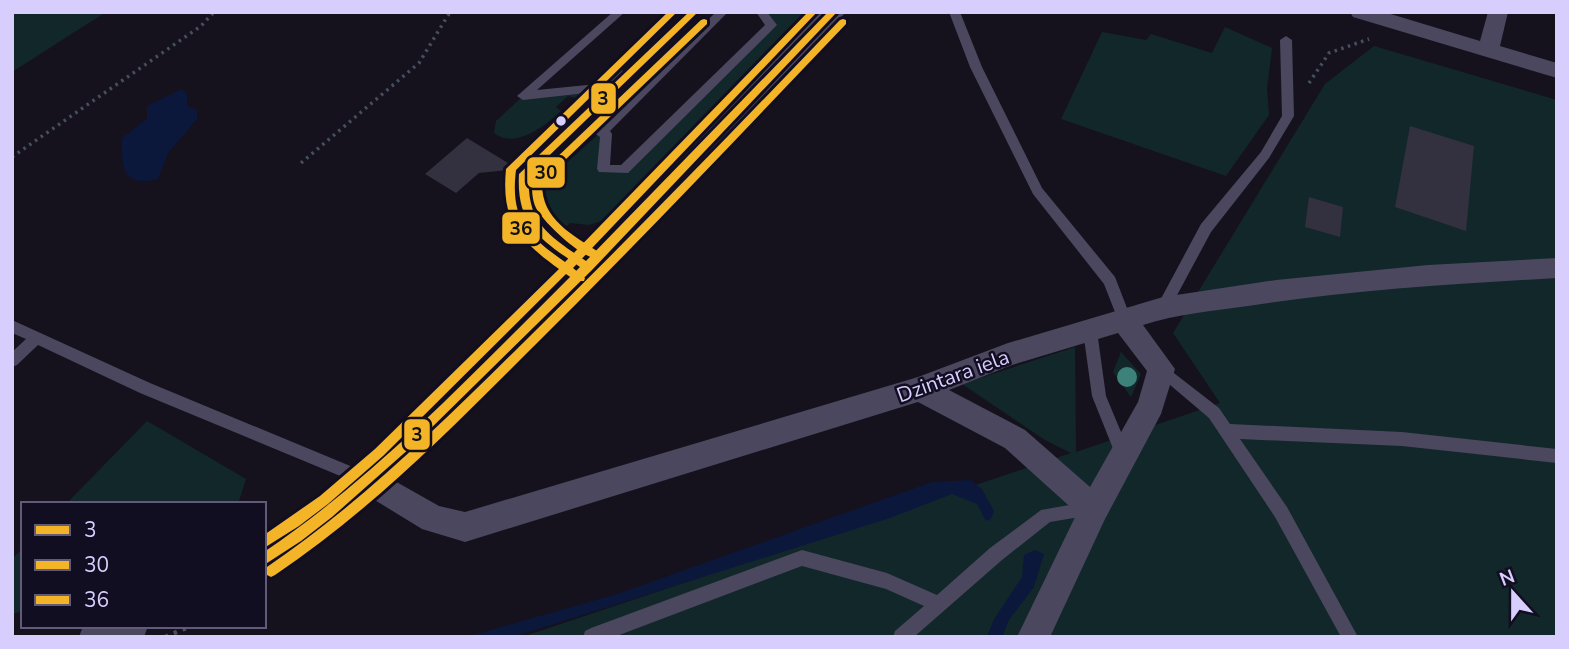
<svg xmlns="http://www.w3.org/2000/svg" width="1569" height="649" viewBox="0 0 1569 649" font-family="'Nunito Sans',sans-serif">
<style>
.green{fill:#122729}
.water{fill:#0b183b}
.building{fill:#33303f}
.lines{fill:none;stroke-linecap:round;stroke-linejoin:round}
.path-far1{stroke:#454f5e;stroke-width:3.5;stroke-dasharray:2.5 4.5;stroke-linecap:butt}
.path{stroke:#454f5e;stroke-width:4.5;stroke-dasharray:3.5 6;stroke-linecap:butt}
.service{fill:#4a475e;fill-rule:evenodd}
.minor{fill:#4a475e;fill-rule:evenodd}
.tertiary{fill:#4a475e;fill-rule:evenodd}
.bus-1-casing{stroke:#120e21;stroke-width:6}
.bus-2-casing{stroke:#120e21;stroke-width:6}
.bus-3-casing{stroke:#120e21;stroke-width:6}
.bus-1{fill:#f4b427;fill-rule:evenodd}
.bus-2{fill:#f4b427;fill-rule:evenodd}
.bus-3{fill:#f4b427;fill-rule:evenodd}
.tree{fill:#3c827a}
.bus-dot{fill:#d8cefe;stroke:#120e21;stroke-width:2.5}
.labels{text-anchor:middle;stroke-width:5;stroke-linejoin:round;paint-order:stroke}
.street-label{font-size:21px;fill:#d8cefe;stroke:#120e21}
.line-badge{stroke:#120e21;stroke-width:2.5}
.pale-badge-label{font-size:19px;text-anchor:middle;font-weight:bold;fill:#111}
</style>
<rect width="100%" height="100%" fill="#15121d"/>
<path class="green" d="M12,12H106L12,72Z
M761,12H809L608,219L589,225L570,223L566,227L547,215L541,193L556,172L600,133L604,169L624,170L770,25Z
M1225,27L1272,48L1267,89L1269,115L1226,176L1061,119L1102,32L1146,40L1151,34L1212,53Z
M1374,46L1557,100V637H522L1071,453L1045,440L962,384L1075,347L1076,452L1220,403L1173,333L1325,84Z
M585,90L576,98L568,96L556,107L561,111C546,125 515,150 494,133L496,121L523,96Z
M1121,352L1141,374L1131,397L1113,372Z
M147,421L246,479L238,504H66Z
M23,548V611L12,614V559Z"/>
<path class="water" d="M182,89L187,93V106L197,110V119L168,153L158,179C122,188 121,166 122,138L147,119V106Z
M971,480L982,489L994,511L991,519L986,521L977,504L952,494L890,518L513,637H466L617,594L932,482Z
M1035,550L1044,554L1034,587L1009,620L1002,637H987L994,619L1022,577L1024,555Z"/>
<path class="building" d="M1410,126L1474,146L1466,231L1395,207Z
M467,138L518,169L479,173L456,193L425,174Z
M1309,197L1343,207L1340,237L1305,227Z"/>
<g class="lines">
<path class="path-far1" d="M1309,83L1329,53L1369,39
M12,157L201,26L214,12
M301,163L419,63L450,12"/>
<path class="path" d="M165,637L191,626"/>
<path class="service" d="M613,12H625L537,90L597,84L614,69H622L623,73L687,12H699L530,176C523,224 559,239 593,263L595,267L593,271L588,272C579,269 573,263 565,258C539,239 504,212 518,174C522,163 590,104 604,91L523,100L517,96Z
M716,12H728L610,131L612,134L610,165H621L765,25L756,12H767L777,25L628,173L599,172L597,169L600,137L594,133L596,130Z
M949,12H960L982,67L1042,188L1115,277L1132,321L1130,325H1120L1104,284L1033,194L970,67Z
M1286,36L1292,40L1294,116L1269,158L1211,232L1168,312H1158L1156,308L1201,224L1261,152L1282,116L1280,40Z
M12,320L150,383L372,475L375,480L372,485L367,487L362,485L140,393L38,345L17,365L12,367V352L26,339L12,333Z
M1090,325L1095,327L1097,331L1106,396L1131,456L1128,461L1123,463L1118,461L1092,396L1083,331L1085,327Z
M1161,363L1219,408L1230,424L1402,432L1557,449V463L1402,446L1240,439L1287,507L1358,637H1341L1275,517L1209,418L1156,373L1154,369L1156,365Z
M1092,501L1098,504L1100,509L1098,514L1050,522L1002,560L914,637H893L895,631L924,606L886,589L802,566L614,637H583L585,631L591,628L802,550L887,573L937,595L990,548L1041,510Z"/>
<path class="minor" d="M1350,12H1384L1480,41L1488,12H1508L1500,46L1557,63V78L1353,17Z
M1557,258V278C1454,284 1350,290 1248,306C1213,311 1177,314 1143,325L1175,369L1161,414L1105,519L1050,637H1017L1077,513L1005,448L918,402L465,542L422,529L360,491L355,481L360,471L370,467L439,506L465,512L918,377L1008,343L1163,297L1276,280L1428,265ZM1118,333L1147,371L1138,402L1090,487L1025,430L949,390L1012,365Z"/>
<path class="tertiary" d="M818,12H846L673,198L422,456L339,530L278,573L264,578V537C346,486 412,416 480,350C595,240 707,126 818,12Z
M83,626H148L144,637H79Z"/>
<g class="bus-1-casing">
<path id="bus-1" d="M689,12H698L529,175C526,224 550,236 586,261L828,12H837L592,270L419,440L332,517L301,541L264,565V552C381,473 480,366 580,267C542,240 516,226 519,174Z"/>
</g>
<g class="bus-2-casing">
<path id="bus-2" d="M704,19L707,20V24L542,182C541,220 572,234 600,253L601,256L600,259C584,261 544,223 536,208C532,199 532,191 532,181L701,20Z
M843,19L846,20V24C741,134 637,244 529,351C449,431 370,511 275,575L271,577L267,575L265,571L267,567C361,503 441,424 521,345C630,238 735,129 840,20Z"/>
</g>
<g class="bus-3-casing">
<path id="bus-3" d="M668,12H677L516,170C510,219 527,235 565,262L808,12H817L573,268L585,278L584,281H576L566,274L383,456L328,504L299,526L264,548V535L320,496L375,449L559,269C519,240 501,221 506,169Z"/>
</g>
<use href="#bus-1" class="bus-1"/>
<use href="#bus-2" class="bus-2"/>
<use href="#bus-3" class="bus-3"/>
</g>
<circle class="tree" cx="1127" cy="377" r="10"/>
<circle class="bus-dot" cx="561" cy="121" r="6"/>
<g class="labels">
<g class="street-label">
<text transform="translate(953 376) rotate(-20)" y="7">Dzintara iela</text>
</g>
</g>
<g class="line-badge">
<rect x="590" y="82" width="27" height="33" rx="7" fill="#f4b427"/>
<rect x="526" y="156" width="40" height="33" rx="7" fill="#f4b427"/>
<rect x="501" y="211" width="40" height="34" rx="7" fill="#f4b427"/>
<rect x="403" y="418" width="28" height="33" rx="7" fill="#f4b427"/>
</g>
<g class="pale-badge-label">
<text x="603" y="105">3</text>
<text x="546" y="179">30</text>
<text x="521" y="235">36</text>
<text x="417" y="441">3</text>
</g>
<rect width="1569" height="649" fill="none" stroke="#d8cefe" stroke-width="28"/>
<rect x="21" y="502" width="245" height="126" fill="#120e21" stroke="#615b79" stroke-width="2"/>
<rect x="35" y="525" width="35" height="10" fill="#f4b427" stroke="#615b79" stroke-width="2"/>
<text x="84" y="537" font-size="21" fill="#d8cefe">3</text>
<rect x="35" y="560" width="35" height="10" fill="#f4b427" stroke="#615b79" stroke-width="2"/>
<text x="84" y="572" font-size="21" fill="#d8cefe">30</text>
<rect x="35" y="595" width="35" height="10" fill="#f4b427" stroke="#615b79" stroke-width="2"/>
<text x="84" y="607" font-size="21" fill="#d8cefe">36</text>
<g transform="translate(1513 593) rotate(339)" stroke="#120e21" stroke-width="5" paint-order="stroke">
<path d="M0-5L12 26L0 18L-12 26Z" fill="#d8cefe"/>
<text y="-10" font-size="19" font-weight="bold" text-anchor="middle" fill="#d8cefe">N</text>
</g>
</svg>
